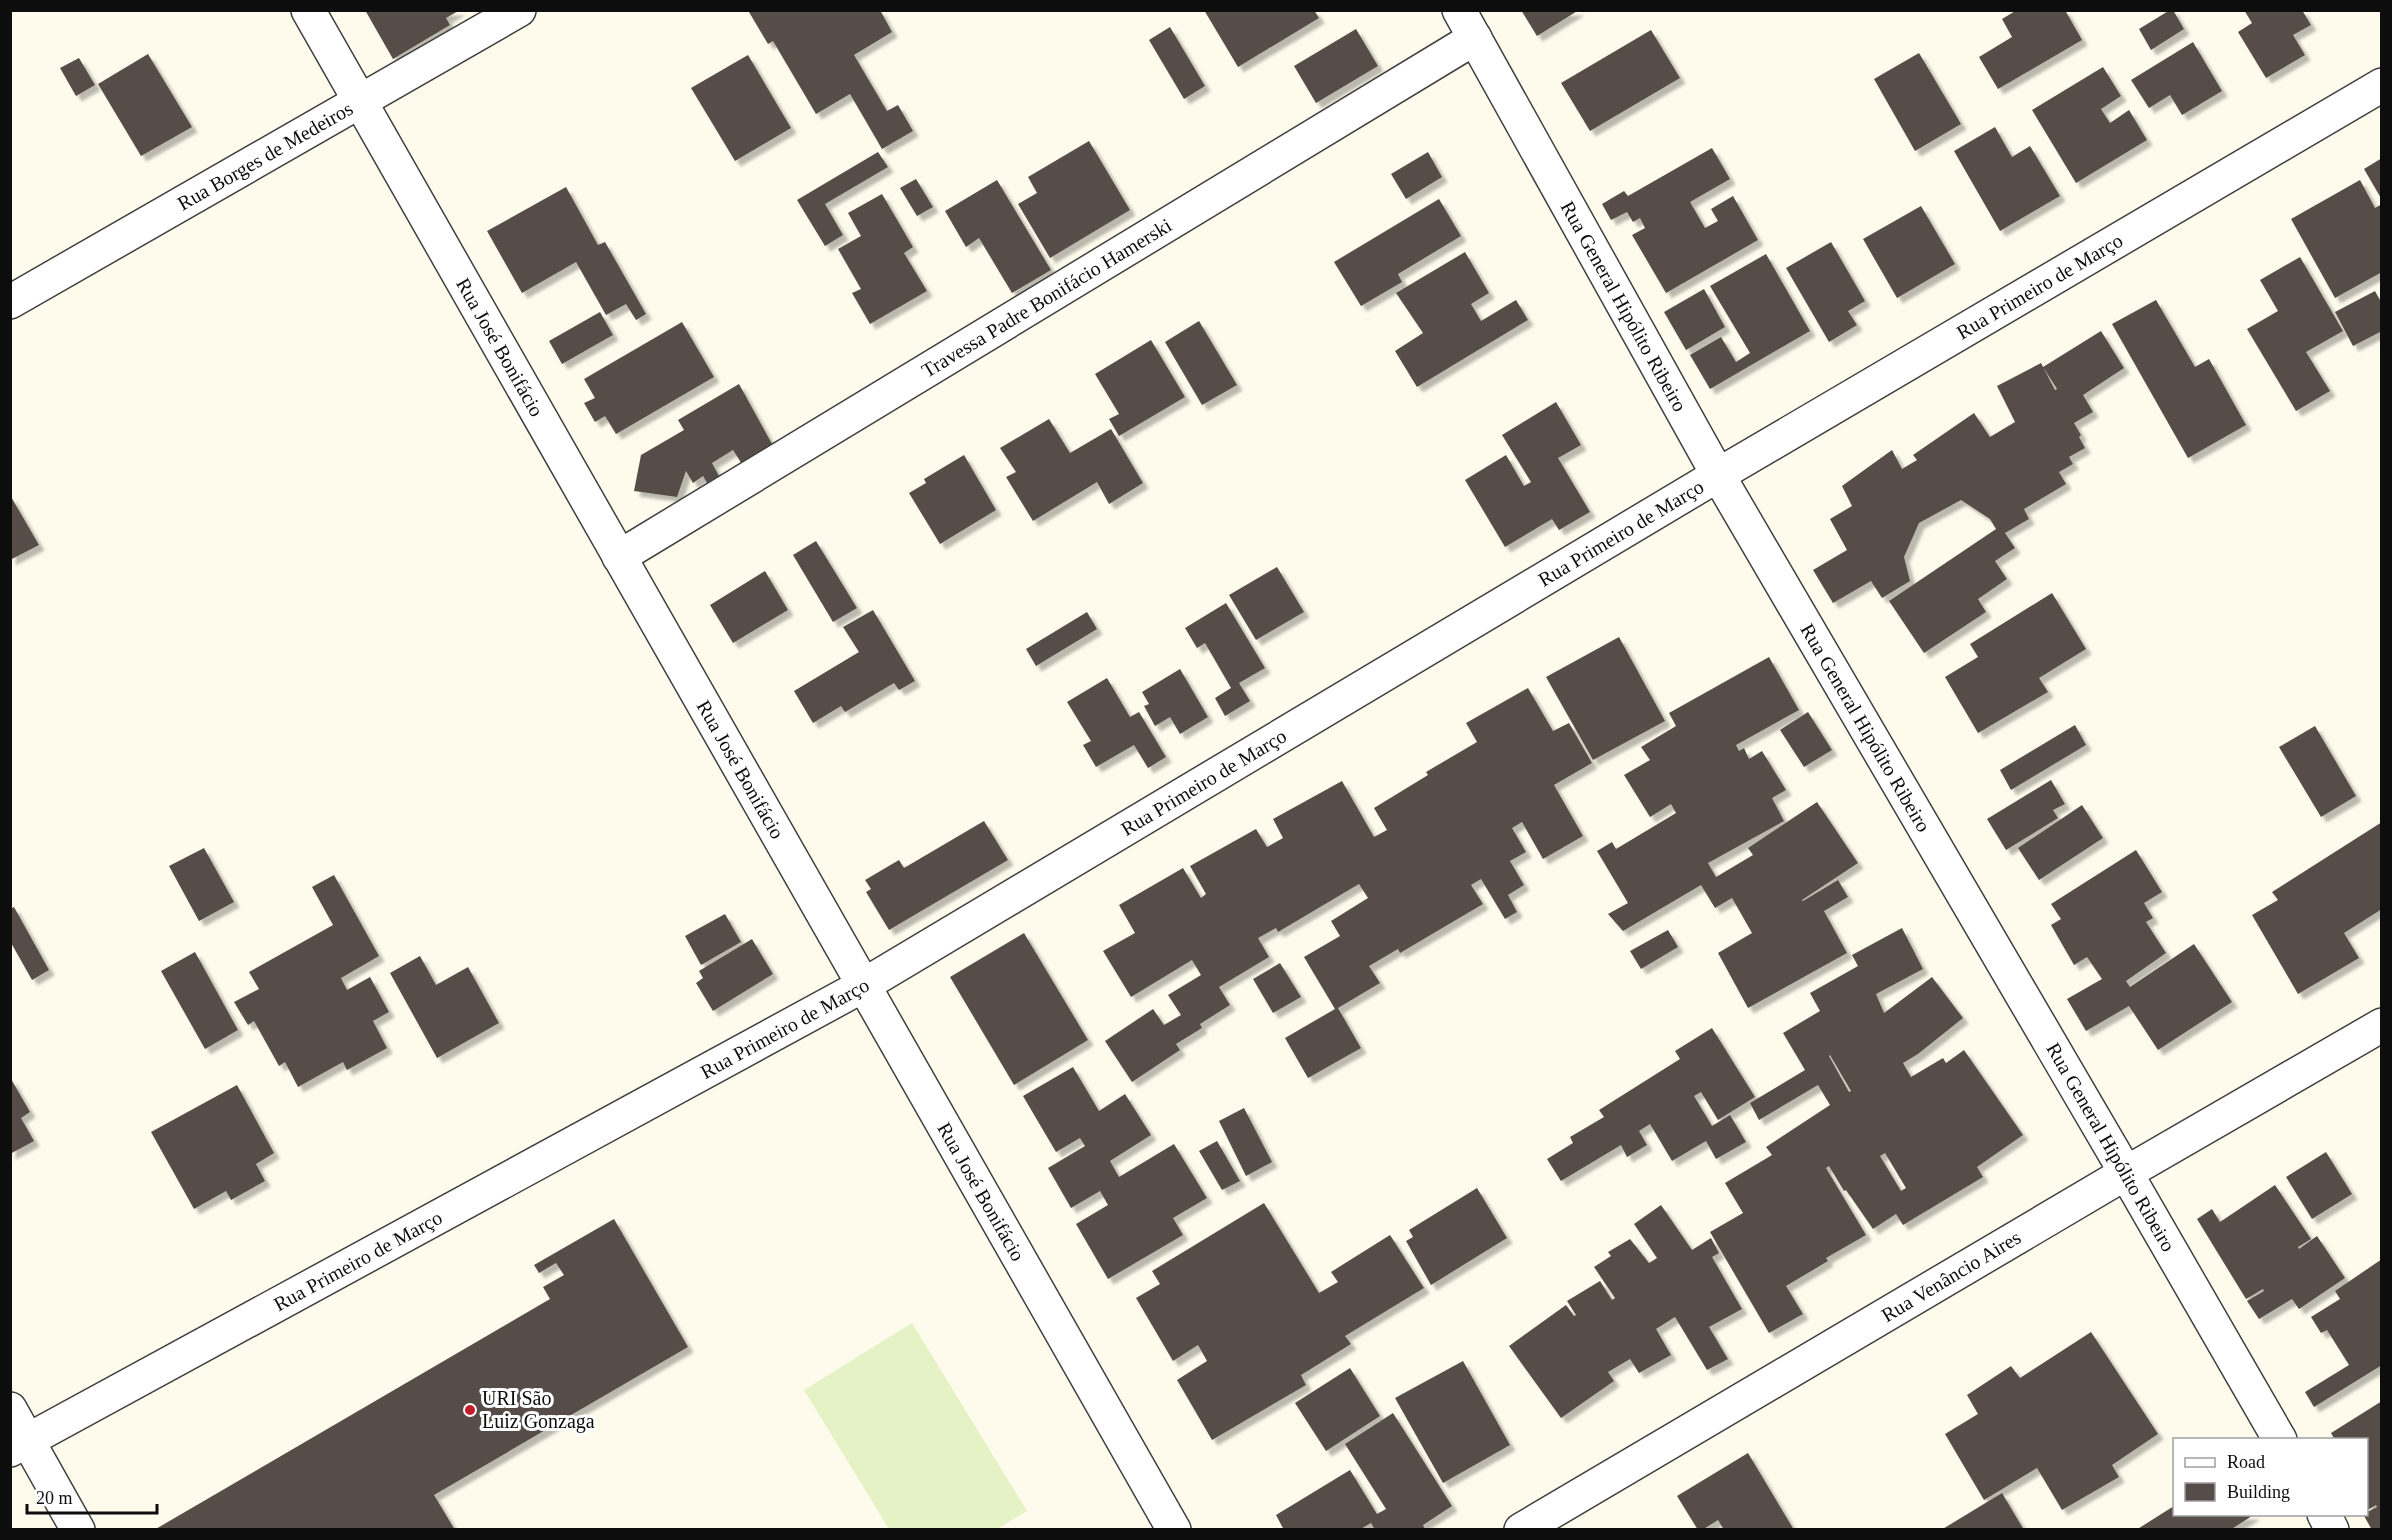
<svg xmlns="http://www.w3.org/2000/svg" width="2392" height="1540" viewBox="0 0 2392 1540" font-family="'Times New Roman',serif">
<style>
.pitch{fill:#e4f2c6}
.building{fill:#564d48;fill-rule:evenodd;filter:url(#shadow)}
.lines{fill:none;stroke-linecap:round;stroke-linejoin:round}
.minor-casing{stroke:#404040;stroke-width:36}
.tertiary-casing{stroke:#404040;stroke-width:36}
.minor{stroke:#fff;stroke-width:33}
.tertiary{stroke:#fff;stroke-width:33}
.poi-dot{fill:#c51c2a;stroke:#fff;stroke-width:2}
.labels{text-anchor:middle;stroke-width:6;stroke-linejoin:round;paint-order:stroke}
.street-label{font-size:20px;fill:#0d0d0d;stroke:#fff}
.poi-label{font-size:20px;fill:#0d0d0d;stroke:#fff;text-anchor:start}
</style>
<defs>
<filter id="shadow"><feDropShadow dx="5.5" dy="5.5" stdDeviation="1.5" flood-color="#0004"/></filter>
</defs>
<rect width="100%" height="100%" fill="#fffbec"/>
<path class="pitch" d="M912,1323L1027,1511L997,1529H889L804,1390Z"/>
<path class="building" d="M365,10H460L446,18L450,25L393,59Z
M752,10H880L892,32L854,55L887,111L898,105L913,131L882,149L850,94L816,114L773,41L768,44L749,12Z
M1204,10H1314L1319,18L1238,67Z
M1521,10H1579L1537,36Z
M2017,10H2065L2082,40L1998,89L1979,57L2012,37L2002,19Z
M2170,10H2173L2184,29L2151,50L2139,29Z
M2244,10H2302L2311,25L2293,35L2305,55L2266,78L2238,32L2252,23Z
M1170,27L1205,86L1184,99L1149,40Z
M1356,29L1378,66L1316,103L1294,66Z
M1651,30L1680,78L1590,131L1561,83Z
M2193,42L2222,91L2182,115L2170,95L2149,108L2131,80Z
M1919,53L1961,124L1915,151L1874,79Z
M148,54L192,127L141,156L98,84Z
M748,55L791,128L735,161L691,88Z
M79,58L95,85L76,96L60,68Z
M2103,67L2121,96L2101,109L2110,123L2129,110L2147,140L2076,183L2032,110Z
M1995,127L2012,157L2030,146L2060,196L2000,231L1954,151Z
M1089,141L1130,210L1050,258L1018,204L1037,193L1028,177Z
M1712,148L1730,179L1690,202L1705,228L1718,221L1711,209L1733,196L1758,240L1666,293L1632,235L1645,228L1640,218L1633,222L1627,212L1611,220L1602,204L1624,191L1628,196Z
M878,152L888,167L825,204L843,235L825,246L797,200Z
M1428,152L1442,177L1406,199L1391,174Z
M2382,158V200L2364,169Z
M916,179L933,207L917,216L900,188Z
M997,180L1051,270L1012,293L979,238L966,247L945,211Z
M2360,180L2375,208L2382,204V272L2335,298L2291,219Z
M566,187L598,245L605,242L646,314L636,320L626,304L606,315L576,262L522,293L487,231Z
M882,194L913,247L904,253L927,291L870,324L852,293L861,289L838,249L861,236L848,213Z
M1439,199L1461,236L1398,274L1402,282L1361,306L1334,262Z
M1921,206L1955,264L1897,298L1863,239Z
M1831,242L1865,301L1848,311L1857,325L1829,342L1786,268Z
M1465,252L1489,293L1471,304L1481,321L1516,300L1528,320L1417,387L1395,351L1423,333L1396,293Z
M1766,254L1810,331L1710,389L1690,355L1721,337L1736,362L1750,353L1710,286Z
M2300,257L2343,331L2306,352L2330,391L2296,411L2247,329L2278,311L2260,280Z
M1704,289L1725,327L1686,350L1664,312Z
M2375,291L2382,304V331L2353,346L2335,312Z
M2156,300L2195,367L2209,359L2246,425L2188,458L2112,324Z
M600,312L613,335L562,364L549,341Z
M1199,321L1237,385L1202,405L1165,342Z
M682,322L714,377L616,434L605,416L595,422L584,403L595,398L584,379Z
M2101,331L2124,368L2083,395L2093,412L2074,423L2081,435L2079,437L2085,448L2069,457L2073,464L2059,472L2066,484L2024,509L2029,519L2005,533L2015,548L1995,561L2007,579L1978,599L1986,612L1924,653L1889,601L1996,529L1990,519L1961,500L1919,523L1904,557L1910,581L1882,598L1871,581L1833,603L1813,570L1847,550L1830,519L1852,506L1842,486L1892,450L1902,469L1917,460L1913,455L1974,413L1990,437L2015,422L1997,386L2041,363L2055,390L2057,389L2043,367Z
M1151,340L1185,397L1119,436L1109,419L1119,414L1095,374Z
M739,384L777,453L747,472L733,450L712,463L719,476L707,483L703,476L693,483L686,471L677,497L634,491L641,455L684,430L678,420Z
M1556,402L1581,445L1558,458L1590,512L1559,530L1552,519L1505,547L1465,480L1506,455L1524,486L1531,482L1502,435Z
M1049,419L1070,453L1111,429L1143,483L1109,504L1097,482L1033,521L1006,477L1016,472L1000,448Z
M964,455L996,510L940,544L909,493L926,483L924,479Z
M10,495L39,545L10,560Z
M816,541L857,608L833,622L793,555Z
M1277,567L1304,612L1256,640L1229,595Z
M765,571L788,610L733,643L710,605Z
M2052,593L2086,649L2039,678L2048,692L1978,733L1945,677L1978,657L1970,644Z
M1226,603L1265,668L1239,683L1250,701L1225,716L1215,698L1231,688L1205,643L1197,648L1185,628Z
M873,610L915,681L899,690L894,683L845,712L841,706L813,723L794,691L859,652L843,627Z
M1087,612L1097,629L1036,666L1026,649Z
M1619,637L1665,721L1593,760L1546,677Z
M1769,657L1799,710L1736,745L1739,751L1744,748L1749,759L1762,751L1786,790L1772,798L1784,821L1708,863L1716,877L1753,855L1748,848L1817,802L1858,863L1802,900L1803,901L1838,880L1848,897L1824,911L1847,953L1748,1008L1718,953L1752,933L1732,898L1715,908L1701,885L1623,931L1608,914L1628,903L1597,851L1612,842L1616,849L1676,813L1671,804L1650,817L1624,775L1650,760L1641,747L1676,726L1669,713Z
M1180,669L1208,717L1180,734L1170,717L1155,726L1144,706L1149,704L1142,692Z
M1107,678L1130,717L1139,712L1166,757L1148,768L1134,745L1096,767L1083,745L1091,741L1067,702Z
M1528,688L1553,731L1569,723L1592,763L1554,785L1583,836L1543,859L1522,822L1512,828L1526,852L1510,861L1524,885L1508,895L1517,912L1505,919L1481,879L1471,885L1483,904L1400,953L1398,949L1369,966L1380,983L1338,1008L1361,1048L1308,1078L1285,1038L1335,1009L1304,957L1340,936L1331,921L1368,898L1359,884L1278,932L1276,928L1258,938L1269,957L1219,987L1230,1005L1200,1024L1202,1028L1176,1044L1180,1050L1132,1082L1105,1041L1153,1009L1164,1025L1181,1015L1168,995L1201,975L1192,960L1131,997L1103,951L1135,933L1119,905L1183,868L1201,898L1206,894L1190,866L1256,829L1267,847L1283,838L1273,819L1342,781L1374,837L1387,830L1374,808L1428,775L1426,772L1477,742L1466,723Z
M1808,712L1832,750L1804,767L1780,730Z
M2075,725L2086,745L2011,790L2000,770Z
M2315,726L2356,796L2321,817L2279,747Z
M2051,780L2065,804L2053,810L2058,818L2006,850L1987,819Z
M2082,805L2103,838L2039,880L2018,848Z
M984,821L1008,860L889,930L866,892L871,889L865,880L899,860L904,868Z
M2382,822V909L2344,933L2359,958L2298,994L2252,915L2278,900L2272,892Z
M204,848L234,902L199,921L169,866Z
M2136,850L2162,892L2144,903L2153,918L2146,922L2166,953L2126,981L2130,987L2194,944L2232,1002L2158,1050L2129,1006L2086,1031L2067,999L2102,979L2087,957L2074,965L2051,925L2061,919L2051,904Z
M334,875L379,956L341,978L347,990L370,977L389,1012L373,1021L387,1048L347,1070L343,1062L298,1087L285,1062L279,1066L254,1021L248,1025L234,1002L259,989L249,972L333,925L312,887Z
M14,907L49,970L32,980L10,941V909Z
M725,914L741,942L701,965L685,936Z
M1902,928L1923,969L1876,994L1884,1013L1932,977L1963,1018L1918,1054L1903,1063L1911,1077L1943,1058L1946,1063L1964,1050L2023,1135L1977,1167L1983,1177L1903,1225L1896,1214L1873,1229L1846,1190L1844,1191L1829,1166L1826,1168L1866,1235L1826,1258L1828,1261L1786,1286L1803,1314L1769,1333L1710,1232L1743,1213L1725,1183L1772,1155L1766,1147L1830,1105L1818,1085L1759,1120L1750,1103L1805,1070L1783,1033L1820,1011L1810,993L1858,966L1852,955ZM1830,1055L1851,1091L1849,1092L1829,1056ZM1885,1153L1906,1188L1901,1191L1880,1156Z
M1668,930L1678,947L1641,969L1630,951Z
M1024,933L1088,1040L1014,1085L950,977Z
M752,939L773,974L713,1011L696,983L703,978L699,971Z
M195,952L238,1030L205,1049L161,971Z
M420,956L436,985L468,967L499,1023L437,1058L390,973Z
M1280,963L1301,997L1273,1013L1253,979Z
M1712,1028L1755,1097L1718,1120L1701,1092L1694,1096L1712,1126L1730,1115L1746,1142L1716,1159L1706,1141L1672,1161L1650,1124L1639,1131L1647,1145L1627,1157L1621,1145L1561,1181L1547,1159L1573,1143L1570,1137L1604,1117L1599,1110L1680,1059L1675,1051Z
M1073,1067L1099,1111L1125,1094L1151,1135L1110,1161L1119,1177L1174,1144L1207,1198L1173,1218L1183,1235L1108,1279L1076,1224L1108,1205L1100,1191L1071,1208L1048,1168L1085,1146L1080,1138L1056,1152L1023,1096Z
M10,1077L30,1112L21,1118L34,1141L10,1154Z
M237,1085L274,1153L256,1164L265,1181L231,1200L226,1191L194,1209L151,1132Z
M1244,1108L1272,1162L1246,1176L1219,1121Z
M1217,1141L1240,1181L1222,1190L1199,1151Z
M2326,1152L2352,1194L2312,1219L2286,1177Z
M2275,1185L2311,1239L2298,1247L2299,1249L2317,1236L2345,1278L2299,1309L2292,1299L2259,1319L2247,1301L2264,1291L2263,1289L2246,1299L2197,1219L2212,1209L2220,1222Z
M1477,1188L1507,1238L1431,1285L1406,1241L1413,1237L1409,1230Z
M1264,1203L1319,1293L1338,1282L1331,1272L1390,1235L1424,1288L1345,1336L1351,1344L1301,1375L1306,1385L1212,1440L1177,1380L1207,1361L1198,1345L1173,1361L1136,1298L1160,1284L1152,1271Z
M1661,1205L1692,1250L1711,1238L1719,1253L1712,1257L1742,1309L1709,1327L1728,1359L1707,1370L1675,1317L1656,1329L1671,1355L1639,1373L1630,1359L1608,1372L1614,1381L1561,1418L1509,1346L1566,1305L1574,1316L1576,1315L1567,1301L1600,1281L1612,1300L1615,1298L1594,1267L1611,1256L1608,1252L1630,1239L1649,1263L1657,1258L1634,1224Z
M614,1219L688,1347L434,1495L455,1530H154L550,1299L543,1287L564,1275L556,1263L539,1273L534,1265Z
M2382,1259V1365L2314,1407L2305,1392L2349,1365L2327,1330L2321,1333L2311,1317L2340,1299L2335,1291Z
M2091,1332L2158,1434L2112,1465L2119,1477L2062,1510L2037,1468L1984,1500L1945,1434L1978,1414L1967,1395L2011,1366L2020,1378Z
M1463,1361L1510,1445L1443,1483L1395,1398Z
M1350,1368L1380,1416L1326,1451L1295,1403Z
M2382,1401V1530H2372L2363,1514L2377,1507L2376,1505L2366,1511V1440H2335L2331,1433Z
M1393,1413L1452,1506L1423,1525L1425,1530H1375L1371,1523L1359,1530H1284L1276,1515L1350,1470L1377,1514L1386,1509L1345,1444Z
M1748,1453L1794,1530H1724L1718,1520L1702,1530H1698L1677,1496Z
M2002,1493L2024,1530H1941Z
M2174,1506V1514H2255L2230,1530H2136Z"/>
<g class="lines">
<g class="minor-casing">
<g id="minor">
<path id="s1" d="M308,10L1174,1530"/>
<path id="s2" d="M1459,10L1718,475L2126,1173L1521,1530"/>
<path id="s3" d="M10,302L519,10"/>
<path id="s4" d="M619,557L1475,38"/>
<path d="M10,1409L78,1530"/>
<path id="s5" d="M10,1450L864,985L1718,475L2382,85"/>
</g>
</g>
<g class="tertiary-casing">
<path id="tertiary" d="M2280,1440L2126,1173L2382,1025
M2324,1514L2332,1530"/>
</g>
<use href="#minor" class="minor"/>
<use href="#tertiary" class="tertiary"/>
</g>
<circle class="poi-dot" cx="470" cy="1410" r="6"/>
<g class="labels">
<g class="street-label">
<text dy="7" stroke="none"><textPath href="#s3" startOffset="294">Rua Borges de Medeiros</textPath></text>
<text dy="7" stroke="none"><textPath href="#s5" startOffset="2340">Rua Primeiro de Março</textPath></text>
<text dy="7" stroke="none"><textPath href="#s4" startOffset="500">Travessa Padre Bonifácio Hamerski</textPath></text>
<text dy="7" stroke="none"><textPath href="#s2" startOffset="339">Rua General Hipólito Ribeiro</textPath></text>
<text dy="7" stroke="none"><textPath href="#s1" startOffset="388">Rua José Bonifácio</textPath></text>
<text dy="7" stroke="none"><textPath href="#s5" startOffset="1854">Rua Primeiro de Março</textPath></text>
<text dy="7" stroke="none"><textPath href="#s2" startOffset="825">Rua General Hipólito Ribeiro</textPath></text>
<text dy="7" stroke="none"><textPath href="#s1" startOffset="874">Rua José Bonifácio</textPath></text>
<text dy="7" stroke="none"><textPath href="#s5" startOffset="1368">Rua Primeiro de Março</textPath></text>
<text dy="7" stroke="none"><textPath href="#s5" startOffset="882">Rua Primeiro de Março</textPath></text>
<text transform="translate(2111 1147) rotate(60)" y="7">Rua General Hipólito Ribeiro</text>
<text dy="7" stroke="none"><textPath href="#s1" startOffset="1360">Rua José Bonifácio</textPath></text>
<text dy="7" stroke="none"><textPath href="#s5" startOffset="396">Rua Primeiro de Março</textPath></text>
<text transform="translate(1951 1276) rotate(-31)" y="7">Rua Venâncio Aires</text>
</g>
<g class="poi-label">
<text x="482" y="1405">URI São<tspan x="482" dy="23">Luiz Gonzaga</tspan></text>
</g>
</g>
<rect width="2392" height="1540" fill="none" stroke="#0d0d0d" stroke-width="24"/>
<rect x="2173" y="1438" width="195" height="78" fill="#ffffff" stroke="#9e9e9e" stroke-width="1.5"/>
<rect x="2185" y="1458" width="30" height="9" fill="#ffffff" stroke="#9e9e9e" stroke-width="1.5"/>
<text x="2227" y="1468" font-size="18" fill="#0d0d0d">Road</text>
<rect x="2185" y="1483" width="30" height="18" fill="#564d48" stroke="#9e9e9e" stroke-width="1.5"/>
<text x="2227" y="1498" font-size="18" fill="#0d0d0d">Building</text>
<path d="M27 1504v9h130v-9" fill="none" stroke="#0d0d0d" stroke-width="3"/>
<text x="36" y="1504" font-size="18" fill="#0d0d0d" stroke="#ffffff" stroke-width="4.5" paint-order="stroke">20 m</text>
</svg>
